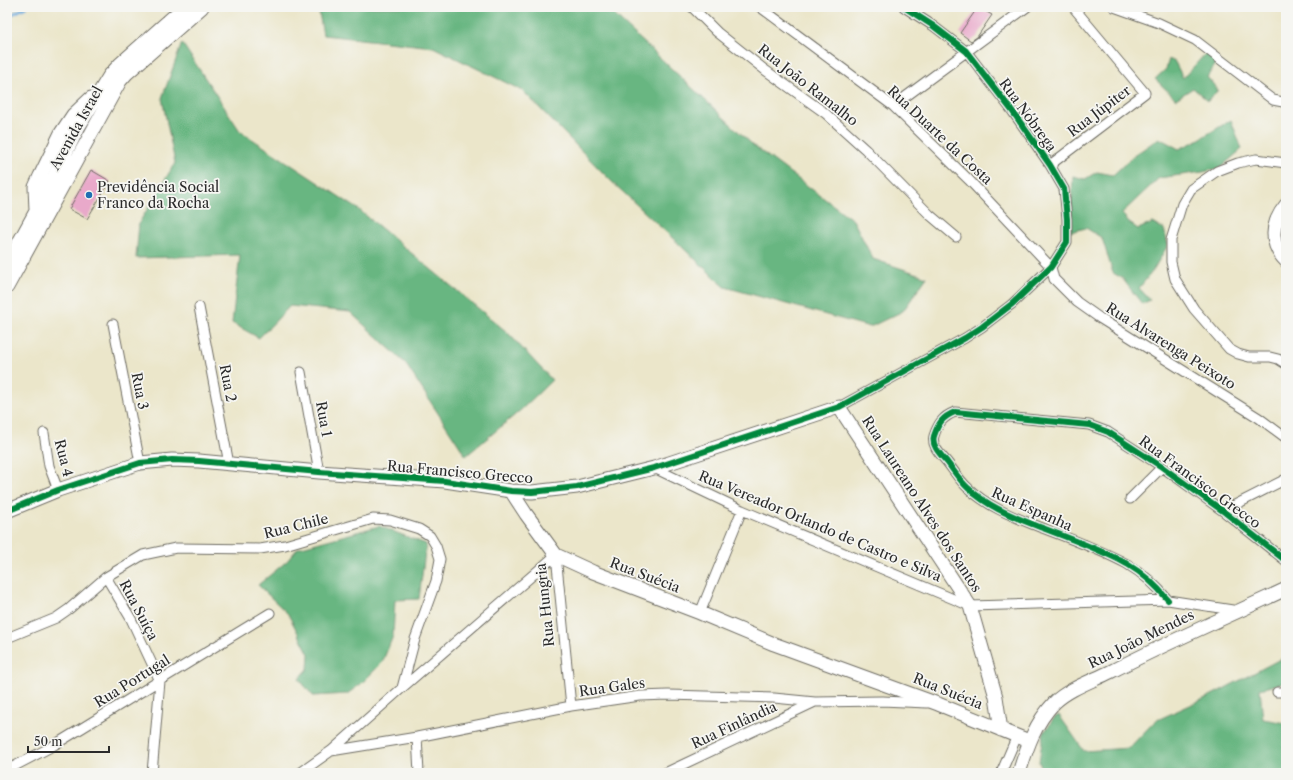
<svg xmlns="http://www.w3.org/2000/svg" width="1293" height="780" viewBox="0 0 1293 780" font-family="'Libre Caslon Text',serif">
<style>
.forest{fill:#67b681;stroke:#497056}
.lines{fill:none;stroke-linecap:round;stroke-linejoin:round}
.stream{stroke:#6aa9dd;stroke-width:3}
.building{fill:#e9a9ca}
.street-casing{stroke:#6e6c63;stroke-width:11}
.secondary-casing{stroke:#6e6c63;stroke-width:15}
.street{stroke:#fff;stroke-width:9}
.secondary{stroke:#fff;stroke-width:13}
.cycleway-casing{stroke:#f6f6f2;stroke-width:8}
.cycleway{stroke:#00873e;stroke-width:6}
.poi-dot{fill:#1f6fb2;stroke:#f6f6f2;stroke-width:1.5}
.labels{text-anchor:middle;stroke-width:3.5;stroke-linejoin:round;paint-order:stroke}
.street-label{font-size:14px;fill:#2b2b2b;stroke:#f6f6f2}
.poi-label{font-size:14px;fill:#2b2b2b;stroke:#f6f6f2;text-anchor:start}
</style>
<rect width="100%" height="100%" fill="#f6f6f2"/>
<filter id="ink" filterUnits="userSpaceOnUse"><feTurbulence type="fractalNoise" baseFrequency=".025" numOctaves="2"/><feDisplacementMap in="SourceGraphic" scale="8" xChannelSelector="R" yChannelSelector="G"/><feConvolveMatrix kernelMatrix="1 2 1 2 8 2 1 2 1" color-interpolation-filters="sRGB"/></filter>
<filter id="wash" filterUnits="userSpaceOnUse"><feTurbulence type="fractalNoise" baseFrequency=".012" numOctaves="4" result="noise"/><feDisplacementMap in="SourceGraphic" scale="16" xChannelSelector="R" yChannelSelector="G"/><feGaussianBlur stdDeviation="0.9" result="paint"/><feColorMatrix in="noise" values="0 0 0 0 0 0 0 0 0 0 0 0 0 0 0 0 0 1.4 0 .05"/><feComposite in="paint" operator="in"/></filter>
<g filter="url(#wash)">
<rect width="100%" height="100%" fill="#ebe6ca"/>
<path class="forest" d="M318,7H606L754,146L853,220L873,259L927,277L903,311L870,327L725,287L609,179L523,91L433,47L323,35Z
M182,43L240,131L358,209L507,332L552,380L522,409L466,456L405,363L350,312L290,306L259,338L232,323L240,255L136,258L139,223L175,163L162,98Z
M1207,52L1218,61L1207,77L1218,90L1208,101L1193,88L1176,99L1155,79L1166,69L1169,59L1175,62L1183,78Z
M1231,120L1242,149L1220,168L1203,172L1159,178L1122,213L1128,222L1138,229L1153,223L1164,229L1168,245L1152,272L1139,288L1150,300L1142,304L1122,278L1113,273L1102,238L1086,228L1070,232L1073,176L1085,179L1097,172L1113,175L1132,157L1159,138L1179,149L1196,141Z
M379,526L426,544L419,599L395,600L393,636L382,663L361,684L347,694L313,696L299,679L308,669L309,654L288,614L258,585L287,561L298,548Z
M1286,656V682L1260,689L1263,719L1286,723V773H1045L1039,762L1043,734L1054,718L1059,715L1084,751L1129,748L1155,721L1210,696Z"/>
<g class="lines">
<path class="stream" d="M7,17L26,7"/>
</g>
<g id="blocks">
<path class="building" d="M978,7L992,15L977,37L971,41L960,33Z
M91,170L110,181L87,219L69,209Z"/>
</g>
</g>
<g filter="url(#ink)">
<use href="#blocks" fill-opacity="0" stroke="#6e6c63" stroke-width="1"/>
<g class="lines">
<g class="street-casing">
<path id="street" d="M692,7L717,32L765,70L825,113L866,150L930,215L956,237
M760,7L893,106L969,180L1051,267L1054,279L1077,302L1101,319L1259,418L1286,438
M1114,7L1159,23L1195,40L1273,100L1283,102L1286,101
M893,106L1027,7
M1286,163L1256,159L1238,163L1217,171L1191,189L1182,204L1171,240V262L1175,279L1194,309L1229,349L1238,354L1249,357H1270L1278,359L1286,364
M1050,165L1145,93L1073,7
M199,307L229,464
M113,324L140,463
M301,372L319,472
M839,407L965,338L982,327L1012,304L1051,267L1067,242V219L1064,189L1050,165L1013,112L966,51L932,25L904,7
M44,433L49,466L58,490
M654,468L742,510L970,606L1168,600L1239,611
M1130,499L1162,467
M1223,511L1286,479
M556,555L571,706
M106,577L131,619L160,681L152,773
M1168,600C1156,585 1144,574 1127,564C1098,548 1063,536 1032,524C1009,515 986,505 968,488C960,481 954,471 947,462C941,455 931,446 934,436C938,424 942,417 955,412L1089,425L1108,432L1162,467L1223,511L1286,561
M700,613L742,510
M7,638L56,618L69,609L106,577L143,555L176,548L260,549L285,545L373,519L390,520L419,529L430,536L436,546L440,559L436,581L415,639L402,688
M1277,692H1286
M417,737L419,773
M331,751L402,688L556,555
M7,770L51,747L270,613
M300,773L331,751L417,737L571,706L640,696L668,695L774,698L815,702L882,701L927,703
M665,773L815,702
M1001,773L1017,736"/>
</g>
<g class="secondary-casing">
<path id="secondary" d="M1286,205C1271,223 1269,244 1286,261
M36,210L35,187L40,176L61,133L73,115L91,98
M7,264L47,191L79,126L110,75L120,64L184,7
M7,287L120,81L127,73L202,7
M511,491L526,514L556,555L593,572L700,613L774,644L938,704L1029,741
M7,511L58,490L140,463L172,460L199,461L319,472L445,481L511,491L532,492L577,487L654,468L839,407L970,606L996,697L1001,730
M1019,773C1027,747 1035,723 1054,703C1068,689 1092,681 1110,672C1168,642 1227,617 1286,589"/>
</g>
<use href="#street" class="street"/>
<use href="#secondary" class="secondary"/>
<g class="cycleway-casing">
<path id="cycleway" d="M7,511L58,490L140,463L172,460L199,461L319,472L445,481L511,491L532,492L577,487L654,468L839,407L965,338L982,327L1012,304L1051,267L1067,242V219L1064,189L1050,165L1013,112L966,51L932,25L904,7
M1168,600C1156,585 1144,574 1127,564C1098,548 1063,536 1032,524C1009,515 986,505 968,488C960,481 954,471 947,462C941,455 931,446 934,436C938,424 942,417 955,412L1089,425L1108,432L1162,467L1223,511L1286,561"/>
</g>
<use href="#cycleway" class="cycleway"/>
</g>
</g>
<circle class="poi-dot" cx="89" cy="195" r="4"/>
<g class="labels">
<g class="street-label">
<text transform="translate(808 85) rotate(38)" y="5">Rua João Ramalho</text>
<text transform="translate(1099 111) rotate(-37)" y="5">Rua Júpiter</text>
<text transform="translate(1028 115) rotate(54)" y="5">Rua Nóbrega</text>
<text transform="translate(76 128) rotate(-61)" y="5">Avenida Israel</text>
<text transform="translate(940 135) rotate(43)" y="5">Rua Duarte da Costa</text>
<text transform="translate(1171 346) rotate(32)" y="5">Rua Alvarenga Peixoto</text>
<text transform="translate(228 383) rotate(79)" y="5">Rua 2</text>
<text transform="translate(140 391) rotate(79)" y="5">Rua 3</text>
<text transform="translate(324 419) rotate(80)" y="5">Rua 1</text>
<text transform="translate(64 458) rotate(76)" y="5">Rua 4</text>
<text transform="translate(460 472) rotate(5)" y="5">Rua Francisco Grecco</text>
<text transform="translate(1200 482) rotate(36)" y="5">Rua Francisco Grecco</text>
<text transform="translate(922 504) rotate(57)" y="5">Rua Laureano Alves dos Santos</text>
<text transform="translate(1032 509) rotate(24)" y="5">Rua Espanha</text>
<text transform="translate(296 526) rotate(-14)" y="5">Rua Chile</text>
<text transform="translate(820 526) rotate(23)" y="5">Rua Vereador Orlando de Castro e Silva</text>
<text transform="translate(645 575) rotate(21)" y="5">Rua Suécia</text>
<text transform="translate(545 605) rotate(-96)" y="5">Rua Hungria</text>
<text transform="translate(139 610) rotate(62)" y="5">Rua Suíça</text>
<text transform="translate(1141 639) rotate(-26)" y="5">Rua João Mendes</text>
<text transform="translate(132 681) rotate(-32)" y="5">Rua Portugal</text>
<text transform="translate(612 687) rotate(-8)" y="5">Rua Gales</text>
<text transform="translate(948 691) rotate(22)" y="5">Rua Suécia</text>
<text transform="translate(734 725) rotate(-25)" y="5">Rua Finlândia</text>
</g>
<g class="poi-label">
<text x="97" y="192">Previdência Social<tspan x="97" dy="16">Franco da Rocha</tspan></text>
</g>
</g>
<rect width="1293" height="780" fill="none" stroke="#f6f6f2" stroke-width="24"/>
<path d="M28 746v6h81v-6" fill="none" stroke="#2b2b2b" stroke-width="2"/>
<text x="34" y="746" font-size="12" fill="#2b2b2b" stroke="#f6f6f2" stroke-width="3" paint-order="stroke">50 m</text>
</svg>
